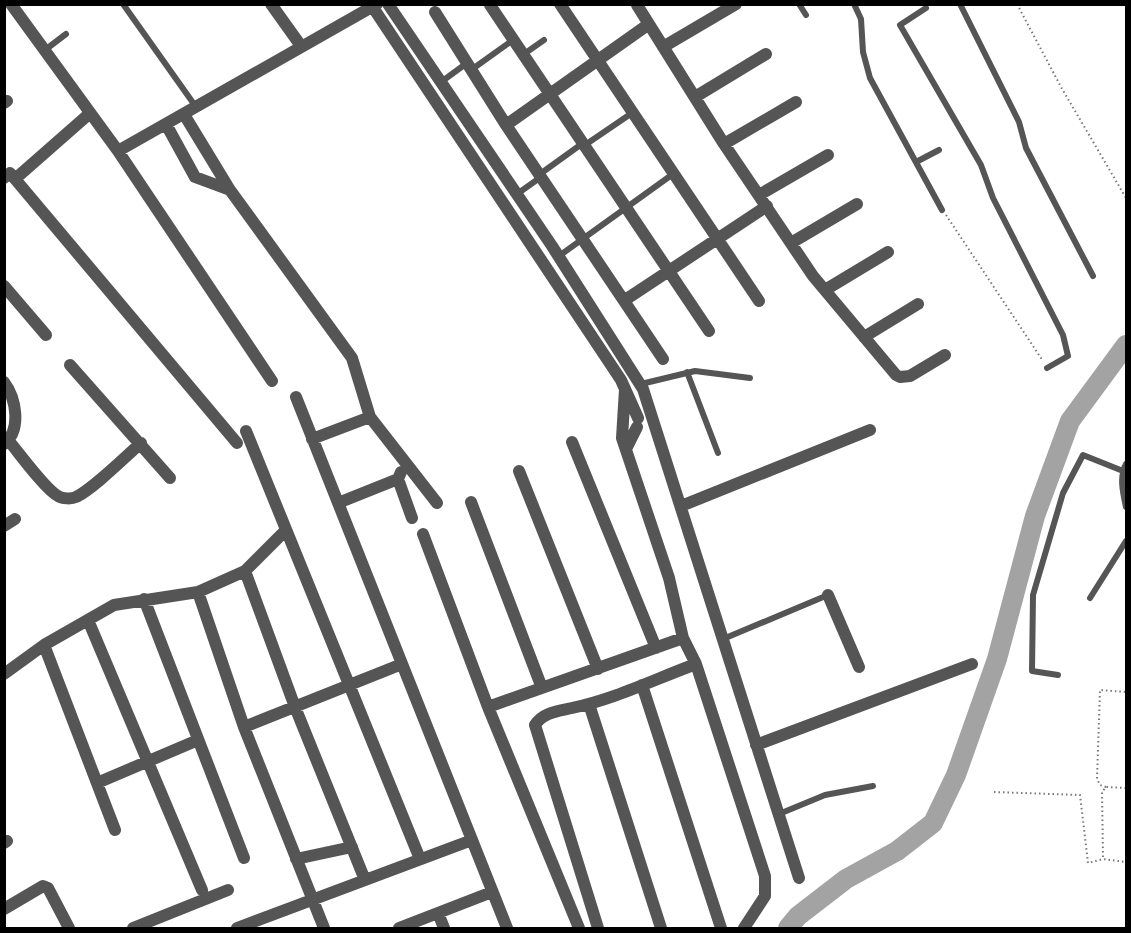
<svg xmlns="http://www.w3.org/2000/svg" width="1131" height="933" viewBox="0 0 1131 933" font-family="'Varela Round',sans-serif">
<style>
.lines{fill:none;stroke-linecap:round;stroke-linejoin:round}
.river{stroke:#a3a3a3;stroke-width:20}
.path{stroke:#777;stroke-width:2;stroke-dasharray:1.5 3;stroke-linecap:butt}
.lane{stroke:#555;stroke-width:6}
.street{stroke:#555;stroke-width:12}
</style>
<rect width="100%" height="100%" fill="#fff"/>
<g class="lines">
<path class="river" d="M788,928L798,916L846,879L897,851L933,823L956,775L997,659L1035,516L1070,421L1126,345"/>
<path class="path" d="M1017,4L1061,87L1126,198
M946,215L1043,361
M1106,787L1100,785L1097,779L1100,690L1126,692
M1126,788L1106,787L1102,792L1103,859L1126,862
M994,792L1080,795L1088,863L1103,859"/>
<path class="lane" d="M123,4L196,107
M799,4L806,15
M854,4L861,19L863,52L870,78L942,210
M960,4L1019,122L1026,148L1093,276
M926,8L900,25L981,165L993,198L1063,335L1068,356L1047,368
M45,50L66,34
M524,54L544,40
M471,70L513,40
M441,82L467,63
M585,145L632,113
M916,162L939,150
M540,174L583,143
M517,194L541,177
M559,256L673,174
M687,372L718,453
M641,384L695,371L750,378
M1126,464C1119,477 1123,493 1126,507
M1090,598L1126,541
M723,639L828,595
M1058,675L1032,671L1033,595L1063,493L1083,455L1123,471
M779,814L825,795L873,786"/>
<path class="street" d="M11,4L118,151L272,381
M271,4L301,46
M388,4L552,246L643,389L799,878
M560,4L759,301
M490,5L709,331
M637,5L724,144L813,276L896,375L900,377L910,376L945,355
M372,6L621,380L638,418
M435,12L506,125L663,359
M663,47L736,4
M695,97L766,54
M4,103L7,101
M506,125L649,24
M167,126L195,177L230,190L185,116
M724,144L796,102
M118,151L377,4
M4,178L10,173L237,443
M15,179L89,114
M230,190L352,358L370,417L437,503
M759,195L828,155
M791,243L857,204
M4,286L46,335
M825,290L888,252
M625,300L767,206
M864,337L918,304
M70,365L170,478
M4,382C16,398 22,430 4,444
M625,389L622,438L669,578L683,638L696,664L765,876V896L744,928
M296,397L507,928
M246,431L420,859
M312,439L370,417
M9,441C19,453 46,490 58,496C62,499 72,499 76,497C93,489 125,457 141,443
M572,442L656,648
M626,449L637,427
M519,471L598,669
M401,472L398,479L412,518
M471,502L542,688
M338,503L398,479
M681,506L870,430
M4,526L15,519
M423,534L488,707L579,928
M245,571L295,707L365,880
M198,592L244,727
M828,595L859,667
M144,599L244,858
M88,620L202,890
M44,645L115,830
M4,674L44,645L114,605L198,592L245,571L286,530
M642,685L721,928
M589,704L661,928
M488,707L683,638
M756,745L972,664
M97,783L198,740
M4,843L7,841
M296,859L352,847
M4,909L43,886L48,888L69,928
M438,913L444,928
M133,928L228,890
M237,928L472,840
M324,928L244,727L402,664
M399,928L492,892
M598,928L535,725C543,712 559,711 572,708C615,699 655,679 696,664"/>
</g>
<rect width="1131" height="933" fill="none" stroke="#000000" stroke-width="12"/>
</svg>
